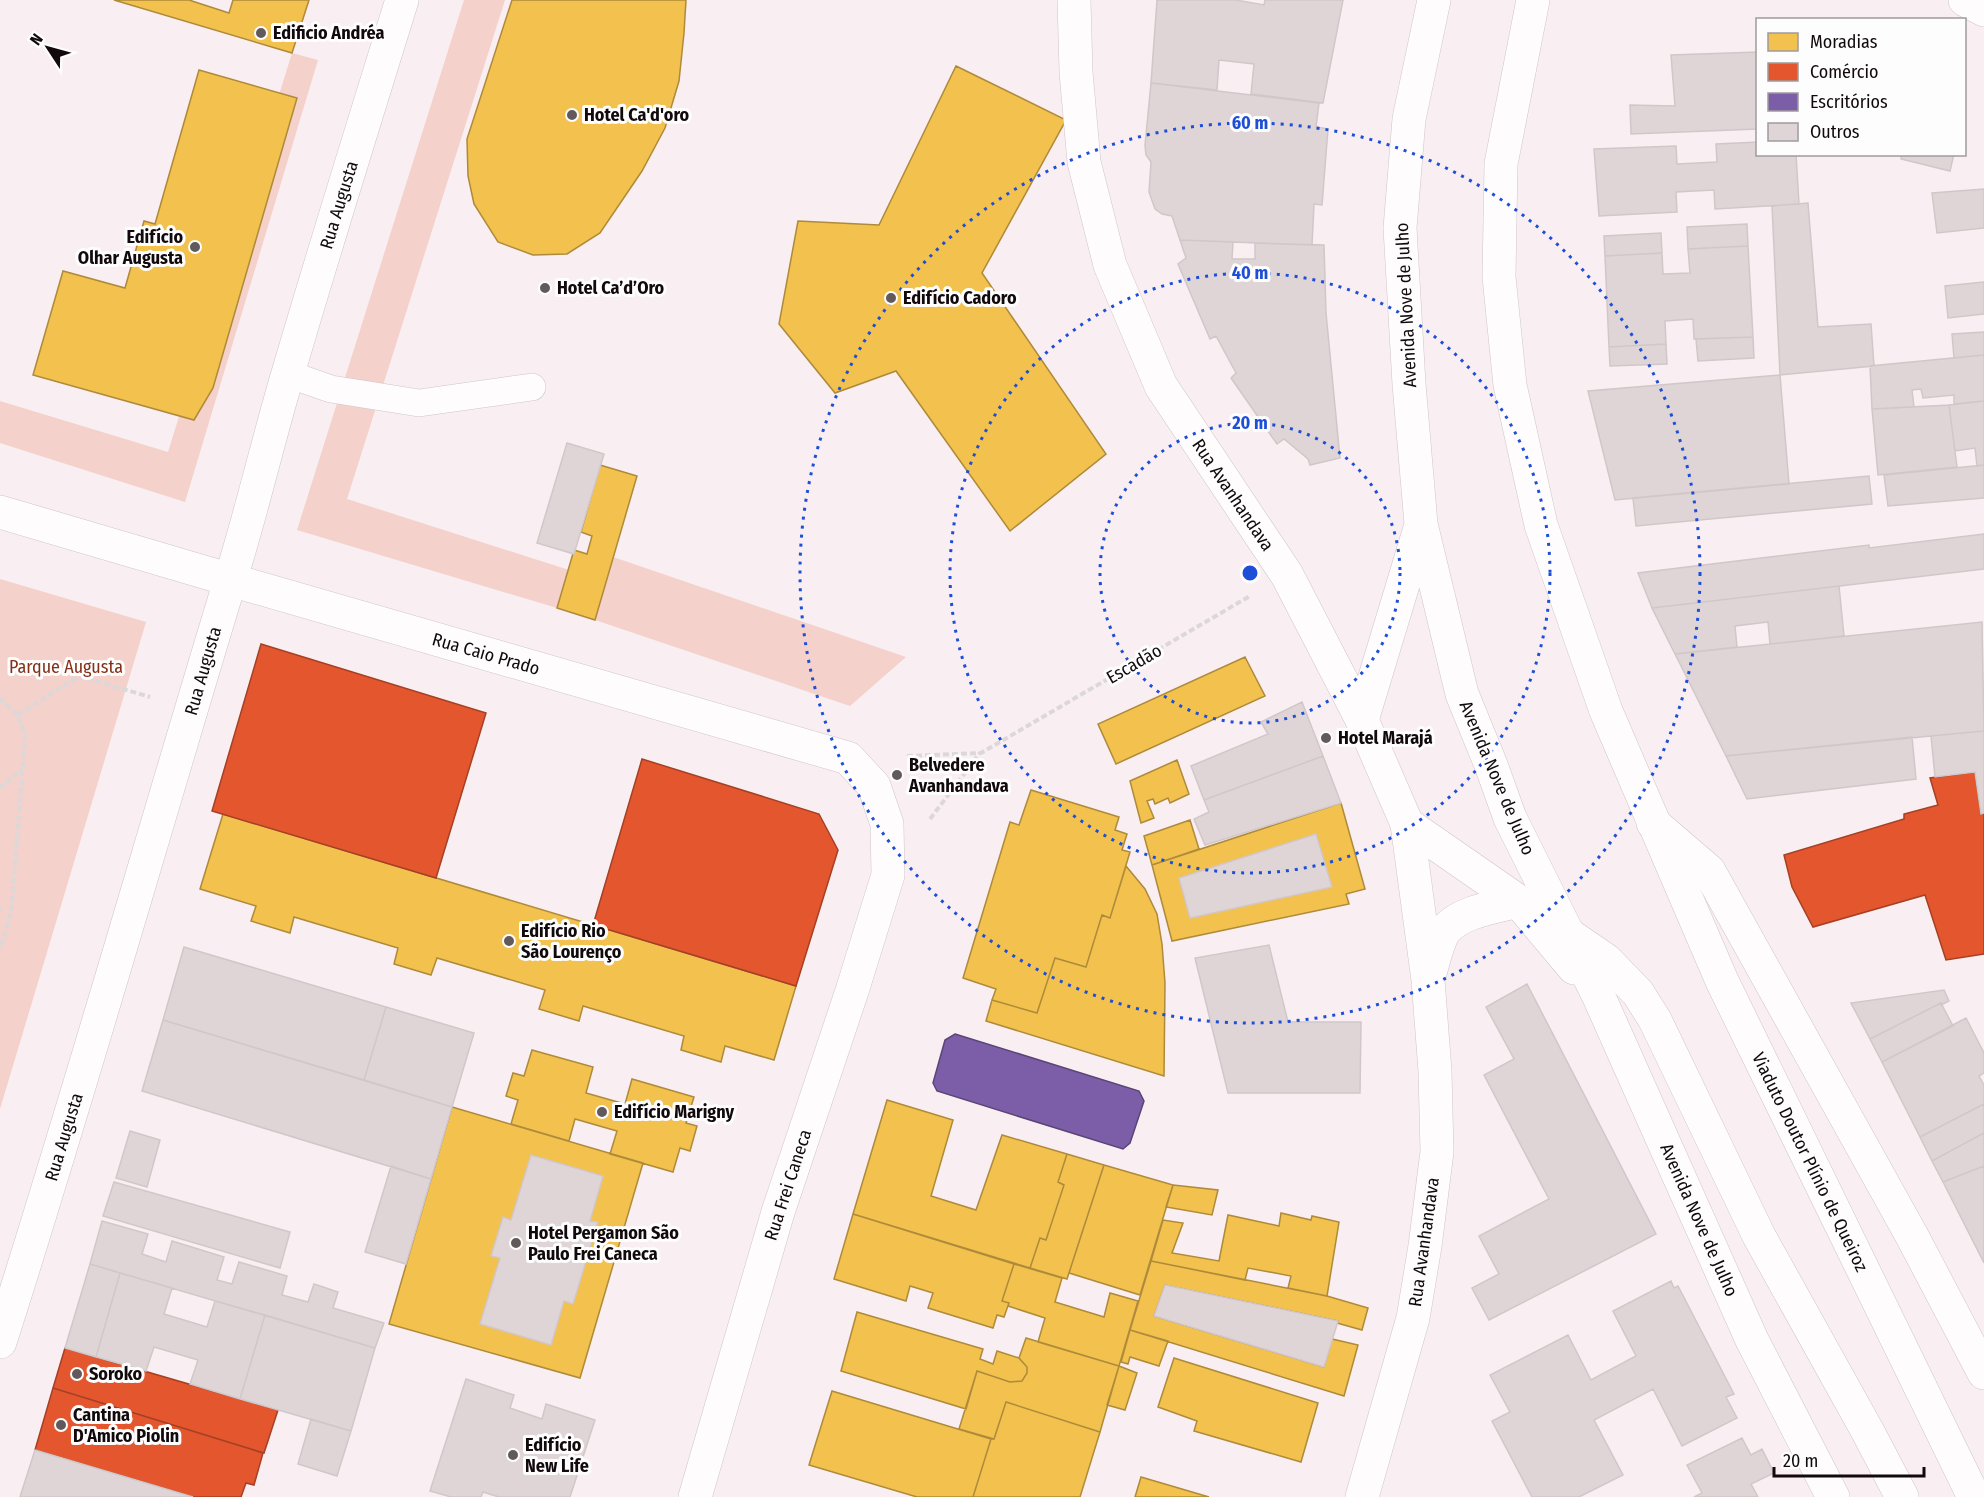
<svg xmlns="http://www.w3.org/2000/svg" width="1984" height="1497" viewBox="0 0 1984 1497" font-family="'Fira Sans Condensed',sans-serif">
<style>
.green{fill:#f4d1ca}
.homes{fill:#f2c14e;stroke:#ae8a3a;stroke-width:1.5}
.shops{fill:#e4572e;stroke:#a54024;stroke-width:1.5}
.offices{fill:#7b5ea7;stroke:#5b4478;stroke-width:1.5}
.building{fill:#dfd5d6;stroke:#d1c7c9;stroke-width:1.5}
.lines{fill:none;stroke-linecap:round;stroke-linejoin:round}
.lane-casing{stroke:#cfc6c9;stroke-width:28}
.street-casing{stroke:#cfc6c9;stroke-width:34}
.secondary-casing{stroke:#cfc6c9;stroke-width:34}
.primary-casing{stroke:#cfc6c9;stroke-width:34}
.path{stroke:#dcd8d9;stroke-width:4;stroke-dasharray:6 3;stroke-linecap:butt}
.lane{stroke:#fefcfd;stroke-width:27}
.street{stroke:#fefcfd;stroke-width:33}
.secondary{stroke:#fefcfd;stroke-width:33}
.primary{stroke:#fefcfd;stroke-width:33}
.ring{fill:none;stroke:#1d4ed8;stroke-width:3;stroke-dasharray:3 6}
.poi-dot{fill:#62595c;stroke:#fdfdfd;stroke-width:2}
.labels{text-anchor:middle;stroke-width:6;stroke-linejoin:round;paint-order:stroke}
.poi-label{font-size:18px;font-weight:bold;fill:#11090c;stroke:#fdfdfd;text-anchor:start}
.street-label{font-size:18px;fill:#11090c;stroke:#fdfdfd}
.park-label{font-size:18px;fill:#843016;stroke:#fdfdfd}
.centre{fill:#1d4ed8;stroke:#fdfdfd;stroke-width:3}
.ring-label{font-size:18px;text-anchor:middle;font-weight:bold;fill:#1d4ed8;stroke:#fdfdfd;stroke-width:6;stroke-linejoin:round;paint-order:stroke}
</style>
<rect width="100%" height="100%" fill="#f9eef1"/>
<path class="green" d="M464,0H505L347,499L569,570L557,608L297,530Z
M292,53L318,60L185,502L0,443V401L168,452Z
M613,557L906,657L850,706L595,620Z
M0,579L146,622L0,1109Z"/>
<path class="homes" d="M114,0H189L229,13L233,0H309L292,53Z
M512,0H686L684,33L679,81L665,128L642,171L600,233L567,254L533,255L498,242L474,204L468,176L467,139Z
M956,66L1066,120L982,273L1106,454L1010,531L896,371L835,393L779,324L798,221L879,225Z
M199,70L297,98L213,388L194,420L33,375L63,271L125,288L144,221L155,224Z
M600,465L637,476L595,620L557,608L574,550L587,554L592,536L581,532Z
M1245,657L1265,696L1116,764L1098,724Z
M1177,760L1189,794L1170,803L1168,798L1155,804L1153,799L1147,801L1154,818L1141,823L1130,781Z
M1031,790L1119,817L1115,830L1127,834L1122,850L1130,852L1110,918L1102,915L1086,967L1055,958L1037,1013L992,1000L996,989L963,978L1010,822L1019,825Z
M1341,803L1365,889L1346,894L1349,904L1172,941L1152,865Z
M223,814L796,986L774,1060L725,1046L721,1062L681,1050L684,1036L583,1006L579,1021L539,1009L545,990L437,958L431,975L394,964L398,948L294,917L290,933L251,921L256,906L200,889Z
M1190,820L1199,849L1152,865L1144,836Z
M1126,866L1145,889L1157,914L1162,944L1165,983L1164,1076L986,1021L992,1000L1037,1013L1055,958L1086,967L1102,915L1110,918Z
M532,1050L593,1067L586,1093L625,1104L632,1079L694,1097L686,1123L697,1126L690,1151L680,1148L673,1172L610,1154L617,1131L575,1119L569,1141L511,1124L518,1100L506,1096L513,1073L524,1076Z
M887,1100L953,1120L931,1196L976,1210L1002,1135L1067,1154L1058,1182L1064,1185L1046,1240L1040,1238L1030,1268L853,1214Z
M452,1107L643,1163L580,1378L389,1324Z
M1067,1154L1104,1165L1067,1279L1030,1268L1040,1238L1046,1240L1064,1185L1058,1182Z
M1104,1165L1173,1185L1140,1295L1069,1273Z
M1173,1185L1218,1190L1212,1215L1166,1207Z
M1281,1213L1311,1220L1312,1216L1339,1222L1327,1296L1288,1288L1291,1276L1248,1268L1245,1280L1151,1261L1163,1220L1183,1223L1172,1253L1219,1261L1228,1215L1279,1226Z
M853,1214L1014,1264L1002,1301L1009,1303L1004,1317L997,1315L993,1328L928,1308L933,1293L910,1286L906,1301L834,1279Z
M1151,1261L1327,1296L1368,1308L1362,1330L1337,1323L1338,1321L1165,1285L1154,1316L1324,1367L1332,1339L1358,1345L1344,1396L1130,1330Z
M1014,1264L1062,1278L1055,1302L1104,1317L1110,1293L1138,1301L1119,1366L1038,1342L1045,1318L1008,1306L1009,1303L1002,1301Z
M857,1312L983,1349L980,1359L993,1364L997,1351L1019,1358L1027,1367V1373L1022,1381L1010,1382L977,1371L966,1409L841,1371Z
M1130,1330L1168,1341L1159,1366L1130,1357L1128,1364L1121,1362Z
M1026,1338L1119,1366L1100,1432L1006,1402L994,1439L959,1429L977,1371L1010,1382L1022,1381L1027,1373V1367L1019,1358Z
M1174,1358L1318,1403L1301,1462L1194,1431L1197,1421L1158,1407Z
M1119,1366L1137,1373L1125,1410L1107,1405Z
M832,1391L991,1439L973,1497H917L809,1465Z
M1006,1402L1100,1432L1080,1497H973L991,1439H994Z
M1141,1477L1209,1497H1135Z"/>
<path class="shops" d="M261,644L486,713L436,878L212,811Z
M642,759L819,814L838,850L796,986L593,925Z
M1975,772L1981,814L1984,813V954L1946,960L1925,895L1813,927L1792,887L1784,855L1904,819V814L1938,805L1930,778Z
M65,1348L278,1410L264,1453L53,1388Z
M53,1388L263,1453L254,1485L246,1483L241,1497H193L35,1450Z"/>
<path class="offices" d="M955,1034L1139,1091L1144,1101L1130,1143L1123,1149L937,1091L933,1083L945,1040Z"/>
<path class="building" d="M1157,0H1236L1264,5L1265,0H1343L1323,103L1251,94L1254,64L1219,60L1217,90L1151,83Z
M1758,52V129L1631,134L1630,105L1675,106L1671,55Z
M1151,83L1319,103L1316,127L1328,129L1322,205L1314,204L1312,245L1180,240L1172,216L1162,214L1155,209L1149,192L1151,162L1146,155L1145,145Z
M1758,142V154H1796L1799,204L1715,209L1714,190L1676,192L1677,212L1599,216L1594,149L1676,146L1677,164L1717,162L1716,144Z
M1902,154H1954L1950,171L1901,159Z
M1984,189V228L1937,233L1932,193Z
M1808,203L1818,327L1871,324L1874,366L1780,375L1772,206Z
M1747,224L1748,246L1688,249L1687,227Z
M1661,233L1662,253L1605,256L1604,236Z
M1180,240L1233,242L1232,259H1255V243L1324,245L1326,313L1340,458L1310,465L1308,459L1284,439L1277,444L1231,378L1236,373L1216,336L1210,339L1178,264L1186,258Z
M1748,246L1753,337L1694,339L1693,319L1665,321L1666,344L1609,347L1605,256L1662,253L1663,274L1690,273L1688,249Z
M1984,282V314L1948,318L1945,286Z
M1984,332V355L1954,358L1952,334Z
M1753,337L1754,358L1698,361L1696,339Z
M1666,344L1667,364L1610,366L1609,347Z
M1984,355V401L1954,404V395L1923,398L1921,389L1912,390L1914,407L1872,409L1870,366Z
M1780,375L1789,484L1615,500L1588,391Z
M1984,401V465L1977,466L1975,448L1955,451L1949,405Z
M1949,405L1957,467L1878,475L1872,409Z
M567,443L604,454L574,554L537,543Z
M1984,465V498L1888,506L1884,475Z
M1869,476L1872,504L1636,526L1633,498Z
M1984,534V569L1652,608L1638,573L1869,545V548Z
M1839,586L1844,636L1770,644L1768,622L1735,626L1737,647L1675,654L1652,608Z
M1982,622L1984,731L1931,736L1726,756L1675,654Z
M1302,702L1323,756L1204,800L1191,766L1268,734L1261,722Z
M1984,731V813L1981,814L1975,772L1935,777L1931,736Z
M1912,737L1916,779L1747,799L1726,756Z
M1323,756L1341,803L1205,845L1194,819L1209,812L1204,800Z
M1316,834L1332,887L1190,918L1179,878Z
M1269,945L1288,1022H1361L1360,1093H1228L1195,958Z
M184,947L386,1007L364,1080L163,1020Z
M1527,984L1656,1234L1489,1320L1472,1288L1499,1274L1479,1236L1549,1199L1484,1075L1514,1059L1486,1007Z
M1944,990L1949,1001L1941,1005V1003L1870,1039L1851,1003Z
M1941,1003L1953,1026L1882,1062L1870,1039Z
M386,1007L474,1033L452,1107L364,1080Z
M1966,1018L1984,1053V1073L1979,1076L1984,1085V1104L1920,1137L1882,1062Z
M163,1020L452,1107L431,1179L142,1091Z
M1984,1104V1133L1932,1161L1920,1137Z
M130,1131L160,1140L147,1187L116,1178Z
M1984,1133V1166L1943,1182L1932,1161Z
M531,1155L603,1176L590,1221L598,1222L573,1304L564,1301L551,1345L480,1324L500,1258L491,1256L503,1217L511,1220Z
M391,1166L431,1179L406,1264L365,1252Z
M1984,1166V1263L1943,1182Z
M114,1182L290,1232L280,1268L103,1216Z
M102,1221L148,1234L142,1254L166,1262L172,1241L224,1257L217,1280L232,1284L239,1262L287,1276L282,1295L308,1302L314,1284L338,1292L333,1308L384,1323L375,1348L90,1264Z
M90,1264L120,1273L96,1357L65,1348Z
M120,1273L172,1288L164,1314L207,1327L215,1301L265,1315L240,1399L190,1384L198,1360L154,1347L146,1371L96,1357Z
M1671,1281L1674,1288L1678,1286L1734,1394L1726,1397L1737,1418L1682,1446L1653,1389L1594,1420L1623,1475L1579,1497H1532L1492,1421L1510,1412L1490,1375L1568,1335L1591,1380L1636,1356L1613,1311Z
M1165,1285L1338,1321L1324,1367L1154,1316Z
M265,1315L375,1348L351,1431L240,1399Z
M466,1379L514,1395L510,1408L542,1419L546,1404L595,1420L570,1497H499L483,1492L481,1497H451L430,1491Z
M311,1419L351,1431L337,1476L298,1464Z
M1742,1438L1751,1455L1762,1449L1774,1473L1751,1484L1758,1497H1694L1702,1493L1687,1465Z
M35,1450L193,1497H20Z"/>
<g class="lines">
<g class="lane-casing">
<path id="lane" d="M288,374L331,389L419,403L532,387"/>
</g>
<g class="street-casing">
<path id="street" d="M1074,0L1076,72L1084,162L1110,265L1161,386L1287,575L1362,720L1407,824L1428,980L1435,1071L1437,1152L1425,1246L1413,1318L1362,1497
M231,580L848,758L874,786L887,824L888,875L852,991L778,1212L695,1497
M1430,973C1434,960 1437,944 1444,932C1458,912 1495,907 1518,901"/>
</g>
<g class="secondary-casing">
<path id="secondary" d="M1965,0L1984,10
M0,512L231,580
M1653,823L1709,871L1912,1236L1984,1373
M1407,824L1518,901L1574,968
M1568,934L1599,997L1752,1340L1833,1497
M0,1342C81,1089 153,834 230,581C252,511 268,440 289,370C325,247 364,123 402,0"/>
</g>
<g class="primary-casing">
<path id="primary" d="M1434,0L1409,119L1400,228L1409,384L1421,524L1462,694L1491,765L1510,818L1568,934L1606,960L1638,993L1655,1020L1759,1236L1868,1432L1902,1497
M1533,0L1501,164L1499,277L1510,385L1541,525L1606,711L1722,981L1974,1497
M1362,720L1421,525"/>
</g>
<path class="path" d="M0,698L18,715L25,736L12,903L10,917L0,949
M18,715L79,676L150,697
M907,756L981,753L1250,596
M0,788L22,769
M930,819L980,753
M0,908V912"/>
<use href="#lane" class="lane"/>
<use href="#street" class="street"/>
<use href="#secondary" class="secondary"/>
<use href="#primary" class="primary"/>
</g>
<g class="ring">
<circle cx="1250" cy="573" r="150"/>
<circle cx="1250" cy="573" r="300"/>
<circle cx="1250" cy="573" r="450"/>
</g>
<g class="poi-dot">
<circle cx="261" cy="33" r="6"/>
<circle cx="572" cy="115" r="6"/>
<circle cx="195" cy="247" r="6"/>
<circle cx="545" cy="288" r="6"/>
<circle cx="891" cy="298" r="6"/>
<circle cx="1326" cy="738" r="6"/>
<circle cx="897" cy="775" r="6"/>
<circle cx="509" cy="941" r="6"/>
<circle cx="602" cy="1112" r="6"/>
<circle cx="516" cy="1243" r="6"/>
<circle cx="77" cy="1374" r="6"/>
<circle cx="61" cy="1425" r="6"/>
<circle cx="513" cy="1455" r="6"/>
</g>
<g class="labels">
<g class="poi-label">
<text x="273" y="39">Edificio Andréa</text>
<text x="584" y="121">Hotel Ca'd'oro</text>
<text x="183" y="243" text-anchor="end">Edifício<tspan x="183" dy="21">Olhar Augusta</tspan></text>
<text x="557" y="294">Hotel Ca’d’Oro</text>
<text x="903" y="304">Edifício Cadoro</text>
<text x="1338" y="744">Hotel Marajá</text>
<text x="909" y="771">Belvedere<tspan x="909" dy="21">Avanhandava</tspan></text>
<text x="521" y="937">Edifício Rio<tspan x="521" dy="21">São Lourenço</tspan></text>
<text x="614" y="1118">Edifício Marigny</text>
<text x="528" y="1239">Hotel Pergamon São<tspan x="528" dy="21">Paulo Frei Caneca</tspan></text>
<text x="89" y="1380">Soroko</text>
<text x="73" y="1421">Cantina<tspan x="73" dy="21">D'Amico Piolin</tspan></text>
<text x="525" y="1451">Edifício<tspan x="525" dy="21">New Life</tspan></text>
</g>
<g class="street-label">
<text transform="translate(339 205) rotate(-73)" y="6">Rua Augusta</text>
<text transform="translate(1406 305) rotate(-93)" y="6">Avenida Nove de Julho</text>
<text transform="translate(1233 495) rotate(56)" y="6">Rua Avanhandava</text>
<text transform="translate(486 654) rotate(16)" y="6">Rua Caio Prado</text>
<text transform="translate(1134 664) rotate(-30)" y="6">Escadão</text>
<text transform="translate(203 671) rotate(-74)" y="6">Rua Augusta</text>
<text transform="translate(1497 778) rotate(67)" y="6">Avenida Nove de Julho</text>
<text transform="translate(64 1137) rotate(-73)" y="6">Rua Augusta</text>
<text transform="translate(1810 1162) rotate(64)" y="6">Viaduto Doutor Plínio de Queiroz</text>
<text transform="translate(788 1185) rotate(-72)" y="6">Rua Frei Caneca</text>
<text transform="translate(1699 1220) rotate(66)" y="6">Avenida Nove de Julho</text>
<text transform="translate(1424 1242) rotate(-82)" y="6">Rua Avanhandava</text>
</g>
<g class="park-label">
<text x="66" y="673">Parque Augusta</text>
</g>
</g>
<circle cx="1250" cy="573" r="9" class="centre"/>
<g class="ring-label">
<text x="1250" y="129">60 m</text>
<text x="1250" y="279">40 m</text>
<text x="1250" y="429">20 m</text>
</g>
<rect x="1756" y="18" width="210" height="138" fill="#fdfdfd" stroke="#9f9b9d" stroke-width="1.5"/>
<rect x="1768" y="33" width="30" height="18" fill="#f2c14e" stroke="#9f9b9d" stroke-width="1.5"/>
<text x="1810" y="48" font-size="18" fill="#11090c">Moradias</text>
<rect x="1768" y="63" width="30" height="18" fill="#e4572e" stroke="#9f9b9d" stroke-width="1.5"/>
<text x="1810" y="78" font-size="18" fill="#11090c">Comércio</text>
<rect x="1768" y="93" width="30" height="18" fill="#7b5ea7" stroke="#9f9b9d" stroke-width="1.5"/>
<text x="1810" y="108" font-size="18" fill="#11090c">Escritórios</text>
<rect x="1768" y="123" width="30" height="18" fill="#dfd5d6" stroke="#9f9b9d" stroke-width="1.5"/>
<text x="1810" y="138" font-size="18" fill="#11090c">Outros</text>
<g transform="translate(48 48) rotate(306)" stroke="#fdfdfd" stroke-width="4.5" paint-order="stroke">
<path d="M0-4.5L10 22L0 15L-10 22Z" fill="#11090c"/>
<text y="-9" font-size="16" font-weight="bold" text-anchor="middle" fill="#11090c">N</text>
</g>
<path d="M1774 1467v9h150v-9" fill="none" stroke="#11090c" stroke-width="3"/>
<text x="1783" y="1467" font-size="18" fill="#11090c" stroke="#fdfdfd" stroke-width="4.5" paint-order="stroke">20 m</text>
</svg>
